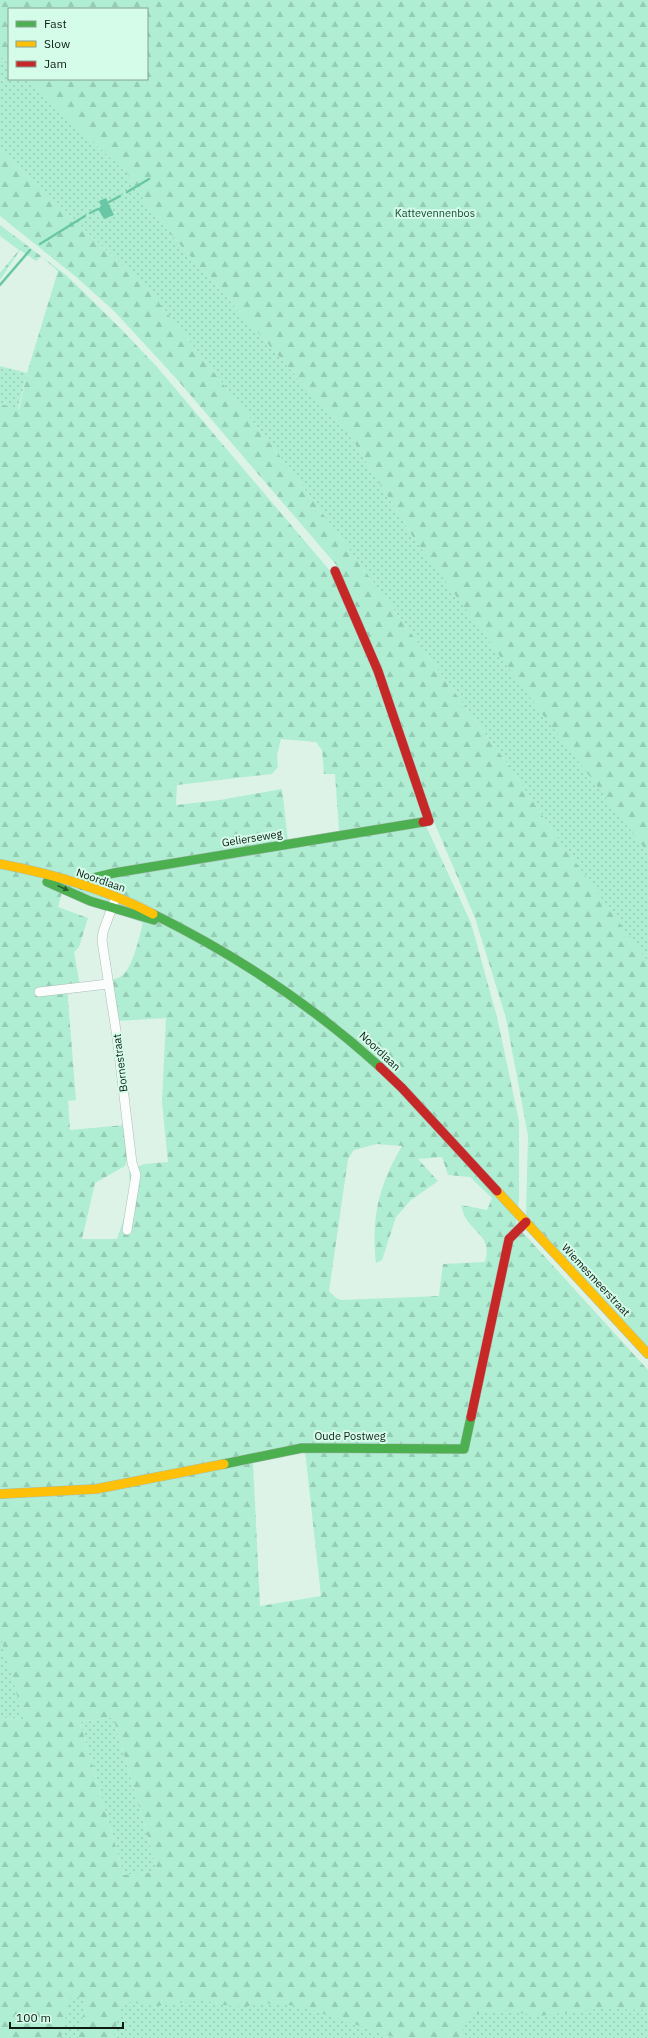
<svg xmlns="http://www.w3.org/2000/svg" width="648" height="2038" viewBox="0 0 648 2038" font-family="'IBM Plex Sans',sans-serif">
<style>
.grass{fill:url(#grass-dots)}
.forest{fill:url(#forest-firs);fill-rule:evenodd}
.water{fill:#69c7a5}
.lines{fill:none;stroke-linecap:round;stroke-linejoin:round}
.stream{stroke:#69c7a5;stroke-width:2.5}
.street-casing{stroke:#acbdb5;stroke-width:10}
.fast-casing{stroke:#acbdb5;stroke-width:10}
.slow-casing{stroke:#acbdb5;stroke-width:10}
.jam-casing{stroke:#acbdb5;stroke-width:10}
.street{stroke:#fafdfc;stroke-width:9}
.fast{stroke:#4caf50;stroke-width:9}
.slow{stroke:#ffc107;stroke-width:9}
.jam{stroke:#c62828;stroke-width:9}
.oneway{fill:#2a5e30}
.labels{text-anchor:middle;stroke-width:4;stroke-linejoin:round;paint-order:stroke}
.park-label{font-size:11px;fill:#174936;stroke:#d5fbe9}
.street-label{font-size:11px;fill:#0f1c16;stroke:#d5fbe9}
</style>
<defs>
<pattern id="grass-dots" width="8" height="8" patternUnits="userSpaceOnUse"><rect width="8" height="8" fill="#afeed2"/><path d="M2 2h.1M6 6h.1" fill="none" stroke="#95ccb4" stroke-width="1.8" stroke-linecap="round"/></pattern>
<pattern id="forest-firs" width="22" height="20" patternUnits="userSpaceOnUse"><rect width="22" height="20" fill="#afeed2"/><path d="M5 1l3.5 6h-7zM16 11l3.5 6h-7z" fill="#95ccb4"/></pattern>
</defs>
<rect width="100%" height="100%" fill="#ddf3e8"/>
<path class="grass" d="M0,56L9,64V79H25L126,172L153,214L352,439L413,537L648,853V962L575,864L504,759L280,456L152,294L0,149Z
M0,366L27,373L18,409L0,404Z
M0,1636H1L24,1719L0,1718Z
M113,1717L158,1872L124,1875L80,1722Z
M68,1983L648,1992V2038H55Z"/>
<path class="forest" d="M0,0H648V853L540,711L413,537L352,439L153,214L126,172L25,79H147V9H9V64L0,56Z
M0,149L152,294L280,456L504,759L550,827L648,962V1349L526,1215L528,1136L506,1018L475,918L431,815L338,567L174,376L115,312L75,276L0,216Z
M0,225L66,275L122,330L157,367L331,572L376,675L427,828L471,923L497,1017L519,1121V1198L516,1225L648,1370V2010L598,2009L538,2016L504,2010L475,2014L462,2026L463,2038H396L303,2007L274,2003L243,2007L216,2004L205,2000L156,2006L130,2002L123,2006L117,2019L116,2029L113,2038H78L87,1999L71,1996L61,2038H0V1718L24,1719L0,1636V404L19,409L27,373L58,271L41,256L36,261L20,250L0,280V273L19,250L0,236ZM281,739L316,742L322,750L324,774H335L339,831L288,841L282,789L220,800L176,805L177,785L272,774L278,767L277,755ZM62,892L143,923C139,937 134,963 124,974C120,978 115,979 110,980L118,1021L166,1018L162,1102L168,1162L144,1164L129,1172L131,1197L117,1239H82L95,1183L125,1166L130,1151L125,1125L70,1130L68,1101L76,1100L67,987L80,986L74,952L79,947L88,918L58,907ZM377,1144L402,1146C379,1185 371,1217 376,1263L382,1260L396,1217L411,1200L438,1181L418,1159L442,1157L448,1175L470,1177L492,1198L487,1210L461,1205C462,1208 463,1213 465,1217C476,1235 492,1237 485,1262L443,1264L439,1296L341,1300L336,1298L329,1291L348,1159L354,1150ZM305,1451L321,1596L260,1606L253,1461ZM113,1717L158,1872H157L124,1875L80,1722Z"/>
<path class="water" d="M106,198L114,215L104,219L98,209L101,206L99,201Z"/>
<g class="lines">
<path class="stream" d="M127,192L149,179
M109,202L120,196
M90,213L98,209
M40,244L85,216
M0,285L30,250"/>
<g class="street-casing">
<path id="street" d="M114,902L103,932L102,941L117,1037L132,1163L136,1175L127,1230
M39,992L108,984"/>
</g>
<g class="fast-casing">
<path id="fast" d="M47,882L90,901L154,920
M82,885L89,879L114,873L423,822
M153,914C236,955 312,1005 380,1067
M224,1464L302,1448L464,1449L471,1417"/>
</g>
<g class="slow-casing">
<path id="slow" d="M0,864C53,874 105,889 153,914
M497,1191L648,1354
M0,1494L96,1489L224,1464"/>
</g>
<g class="jam-casing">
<path id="jam" d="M335,571L378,671L429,821L423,822
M380,1067L402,1088L497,1191
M471,1417L509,1239L526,1222"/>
</g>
<use href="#street" class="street"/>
<use href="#fast" class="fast"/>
<use href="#slow" class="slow"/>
<use href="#jam" class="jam"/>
</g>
<defs><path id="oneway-solid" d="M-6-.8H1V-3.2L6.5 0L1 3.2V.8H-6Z"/></defs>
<use class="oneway" href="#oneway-solid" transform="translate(63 888) rotate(24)"/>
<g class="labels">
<g class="park-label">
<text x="435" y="217">Kattevennenbos</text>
</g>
<g class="street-label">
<text transform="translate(252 838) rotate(-9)" y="4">Gelierseweg</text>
<text transform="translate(101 880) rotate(19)" y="4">Noordlaan</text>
<text transform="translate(380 1051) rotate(43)" y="4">Noordlaan</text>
<text transform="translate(120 1063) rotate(-97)" y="4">Bornestraat</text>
<text transform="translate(596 1280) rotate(47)" y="4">Wiemesmeerstraat</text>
<text x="350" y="1440">Oude Postweg</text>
</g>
</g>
<rect x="8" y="8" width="140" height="72" fill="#d5fbe9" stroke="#86a295"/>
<rect x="16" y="21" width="20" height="6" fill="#4caf50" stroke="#86a295"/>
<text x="44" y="28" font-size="12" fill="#0f1c16">Fast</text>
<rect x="16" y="41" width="20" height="6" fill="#ffc107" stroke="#86a295"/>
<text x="44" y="48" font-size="12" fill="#0f1c16">Slow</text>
<rect x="16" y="61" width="20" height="6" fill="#c62828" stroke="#86a295"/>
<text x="44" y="68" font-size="12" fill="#0f1c16">Jam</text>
<path d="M10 2022v6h113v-6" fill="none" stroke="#0f1c16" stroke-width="2"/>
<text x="16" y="2022" font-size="12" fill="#0f1c16" stroke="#d5fbe9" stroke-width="3" paint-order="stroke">100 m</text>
</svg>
